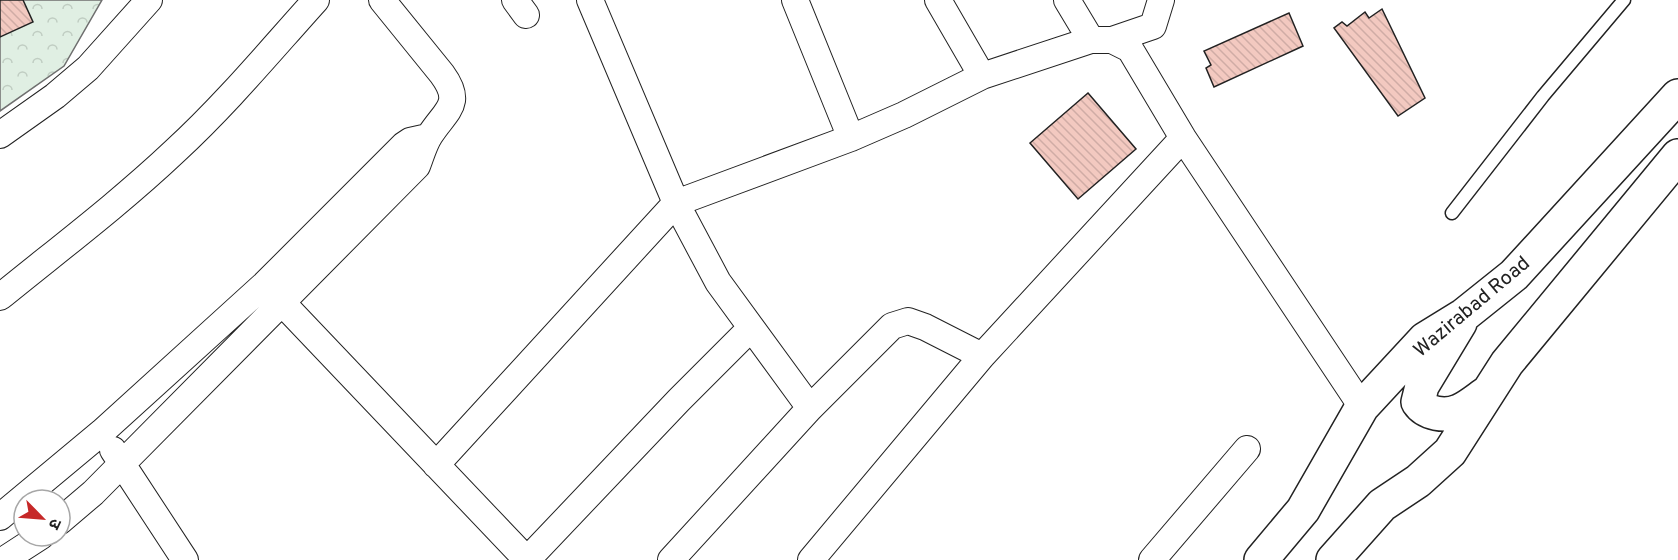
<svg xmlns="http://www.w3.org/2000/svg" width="1678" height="560" viewBox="0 0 1678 560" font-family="Overpass,'Noto Sans Devanagari',sans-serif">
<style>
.park{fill:url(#park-crowns);stroke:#6f6f6f;stroke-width:1.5}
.building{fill:url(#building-back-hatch);stroke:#222;stroke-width:1.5}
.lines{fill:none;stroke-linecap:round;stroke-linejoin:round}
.lane-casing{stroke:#222;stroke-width:15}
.street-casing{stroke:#222;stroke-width:28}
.highway-casing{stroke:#222;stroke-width:36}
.lane{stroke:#fff;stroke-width:12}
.street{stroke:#fff;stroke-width:26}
.highway{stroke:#fff;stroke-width:33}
.labels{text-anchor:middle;stroke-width:4.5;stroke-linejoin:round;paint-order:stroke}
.street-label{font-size:20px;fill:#222;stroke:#fff}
</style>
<defs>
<pattern id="park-crowns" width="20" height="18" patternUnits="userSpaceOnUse" patternTransform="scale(1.5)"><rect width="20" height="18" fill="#e0efe3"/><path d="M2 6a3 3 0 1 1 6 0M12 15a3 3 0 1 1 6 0" fill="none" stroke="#c0cdc2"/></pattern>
<pattern id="building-back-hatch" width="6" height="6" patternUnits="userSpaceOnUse" patternTransform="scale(1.5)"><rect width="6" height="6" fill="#f3c9c0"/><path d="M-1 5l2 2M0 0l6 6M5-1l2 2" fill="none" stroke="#d0aca5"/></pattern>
</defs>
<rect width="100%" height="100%" fill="#fff"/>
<path class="park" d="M0,0H102L64,66L0,111Z"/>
<path class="building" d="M0,0H23L33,22L0,37Z
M1382,9L1425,98L1398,116L1334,28L1342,22L1347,26L1365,12L1369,18Z
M1289,13L1303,46L1214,87L1206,68L1211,65L1204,51Z
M1088,93L1136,149L1078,199L1030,143Z"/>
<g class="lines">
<g class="lane-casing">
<path id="lane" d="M1452,213L1543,96L1624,0"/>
</g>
<g class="street-casing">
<path id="street" d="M515,0L526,15
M590,0L676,203L718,282L810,408
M795,0L851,138
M938,0L982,76
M1067,0L1091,40
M1112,40L1153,26L1161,0
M0,135L55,96L88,68L149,0
M271,291L527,560
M0,297C59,249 120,203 175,151C226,104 270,51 316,0
M113,450L185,560
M436,465L676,203L851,138L904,115L982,76L1091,40H1112L1130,49L1183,138L1362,407
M0,517L102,432L265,284L404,145L410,141L428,137
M60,521L93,493L417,166C421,156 424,144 430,135C446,110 464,104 442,74L382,0
M4,560L41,536
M527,560L679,400L751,328
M671,560L810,408L892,326L908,321L925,327L982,356
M811,560L982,356L1183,138
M1152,560L1247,449"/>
</g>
<g class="highway-casing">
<path id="highway" d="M1460,323L1422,386L1418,402C1426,414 1445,417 1459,411C1469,407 1479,398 1488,392
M1261,560L1303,510L1362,407L1425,339L1464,315L1514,275L1678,96
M1333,560L1382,505L1418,481L1450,452L1507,363L1678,156"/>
</g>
<use href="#lane" class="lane"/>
<use href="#street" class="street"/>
<use href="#highway" class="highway"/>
</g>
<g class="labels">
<g class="street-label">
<text transform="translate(1471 306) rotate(-40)" y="7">Wazirabad Road</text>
</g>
</g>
<g transform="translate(42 518) rotate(115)"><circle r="28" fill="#ffffff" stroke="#a7a7a7" stroke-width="1.5"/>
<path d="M0-4.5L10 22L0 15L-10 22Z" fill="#c62828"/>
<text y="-9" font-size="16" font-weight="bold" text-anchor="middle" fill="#222222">उ</text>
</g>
</svg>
